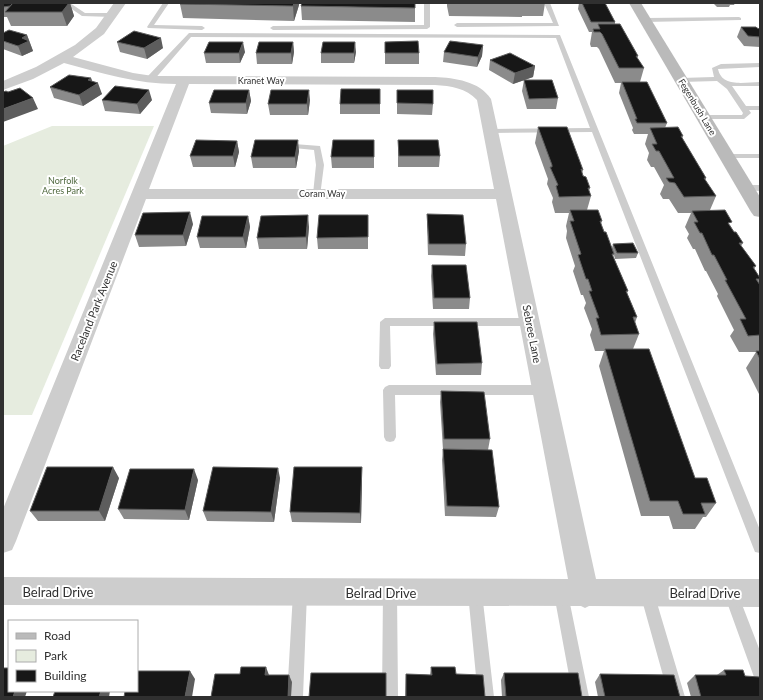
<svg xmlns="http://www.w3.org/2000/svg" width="763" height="700" viewBox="0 0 763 700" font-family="Lato,sans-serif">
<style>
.green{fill:#e6ecdf}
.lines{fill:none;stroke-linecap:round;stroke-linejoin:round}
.service{fill:#cdcdcd;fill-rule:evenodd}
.minor{fill:#cdcdcd;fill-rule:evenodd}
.secondary{fill:#bababa;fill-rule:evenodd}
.wall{fill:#8b8b8b}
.shaded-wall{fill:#5d5d5d}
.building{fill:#171717;stroke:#5d5d5d}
.labels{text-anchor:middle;stroke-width:4;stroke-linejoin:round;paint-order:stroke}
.far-street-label{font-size:9px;fill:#303030;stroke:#fff}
.far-park-label{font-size:9px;fill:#516a40;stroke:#fff}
.street-label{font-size:11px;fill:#303030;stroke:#fff}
.near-street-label{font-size:13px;fill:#303030;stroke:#fff}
</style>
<rect width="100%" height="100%" fill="#fff"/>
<path class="green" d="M52,126H154L32,415H3V146Z"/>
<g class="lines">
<path class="service" d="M63,3H70L85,13H112L115,15L112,17L82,16Z
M163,3H169L154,25L202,26L205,28L202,30L148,28L147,27Z
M424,3H430V27L427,29L273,30L270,28L273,26L424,25Z
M544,3H550L559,26L457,27L454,25L457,23H553Z
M739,17L741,18V20L645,22L642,20L645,18Z
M189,33L560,35L760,530V553L755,552L753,547L592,132L491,133L487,131L491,129L590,128L556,38L191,37L153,81H147V77Z
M760,63V67L718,69C722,88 745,82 760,82V86H732L746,106H760V110H749L751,113L744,119H701V115H742L743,113L727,89L717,81L681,82L677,80L681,78L714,77L712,68L721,64Z
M281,143L320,146L324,165L320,196L317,197L313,194L316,165L314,150L284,147L280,145Z
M724,154H760V158H727L723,156Z
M746,185H760V191L743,190L742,188Z
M385,318H530L535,322L530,326H390L391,366L389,369H381L379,366L380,322Z
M389,385H543L547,387L549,390L547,393L543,395H395L396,437L394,441L390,442L386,441L384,437L383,390L385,387Z
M300,586L305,588L307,593L303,697H287L293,593L295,588Z
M390,586L395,588L397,593L398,697H382L383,593L385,588Z
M475,586L480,588L482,593L494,697H478L468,593L470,588Z
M647,586L652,588L654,593L685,697H669L640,593L642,588Z
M561,587L566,589L568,594L589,697H573L554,594L556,589Z
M731,587L736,589L760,651V679L754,677L724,594L726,589Z"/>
<path class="minor" d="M114,3H126L104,34L73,57L133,73L153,76L435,77C455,78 479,81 491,99L596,579H760V607L589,606L585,608L581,606L3,605V577L568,579L496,199H146L16,541L12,550L3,553V509L176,84C137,84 101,73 64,63L33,79L3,90V81L36,67L75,45L96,28ZM189,84L435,85C451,86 466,88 477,100L494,189H149Z"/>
<path class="secondary" d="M629,3H641L760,197V217L754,216L751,212Z"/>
</g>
<path class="wall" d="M3,3H70L74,16L67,26H11L7,17H3Z
M181,3H299V5L294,21L183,18L180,4Z
M447,3H545L543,16H522V17L449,16L447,6Z
M579,3H605L615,22V24L638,56L637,58L644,68L640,82L667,123L665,128L683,136L682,138L706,178L705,180L716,196L710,210L730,225L734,232L743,243L741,246L756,266L754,269L760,278V280L759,283L760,285V396L746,368L756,352H739L730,336L734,330L717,296L718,294L706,271H705L695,249H693L687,238L689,234L685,227L691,213H678L669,199H663L660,194L664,185L654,167H651L647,160L649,153L645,144L648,134H634L632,130L633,128L619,93L621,83H615L599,49L597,47H591L590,44L592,32H589L578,9Z
M713,3H735L734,5H730L729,7H717Z
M301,6L415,8V22L302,20Z
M741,27L760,29V47L744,46L737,37Z
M3,33L27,35L33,51L22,56L3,49Z
M117,42L163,48L147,59L120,52Z
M293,42L294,52L292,64H257L256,53Z
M385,42L419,53V64H385Z
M483,45L482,56L477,67L443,62L444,52Z
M245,52L240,63H206L204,53Z
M356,52L354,63H321V53Z
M490,60L535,66L533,77L513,84L489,70Z
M91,78L92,81L102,94L83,106L54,98L50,87Z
M524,80L558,98L556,109H527L522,91Z
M380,89V114H340V104Z
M249,90L251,101L247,114L211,113L209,103Z
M397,90L433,104L432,115L397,114Z
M102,100H152L140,114L105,111Z
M310,100L308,115H270L268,104Z
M538,127L583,170L582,173L590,188L589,191L591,196L587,210L602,221L601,224L612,248L613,244L638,253L636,258L615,259L614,255L613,256L628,291L627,293L637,317L635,323L639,334L633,349L695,478L716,503L706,517H703L695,529H673L669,516H641L599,366L604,351H595L590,335L592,329L584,308L586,303L583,295H581L573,271L575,266L566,238L567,231L566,226L569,213H555L552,202L553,198L547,184L548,179L535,143Z
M398,140L440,156L439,167H398Z
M237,141L239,152L235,167H193L190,156Z
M299,151L296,168H253L251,157Z
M374,151V168H332L331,157Z
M427,214L466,244L465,256L428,255L427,226Z
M368,215V249H318L317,238Z
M248,216L250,227L246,248H200L197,237Z
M193,224L186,246L139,247L135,235Z
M309,227L307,249H259L257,238Z
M432,265L470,298L469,309H433L431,276Z
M434,322L482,363L481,375H436L433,334Z
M441,391L490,439L488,450L499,507L496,517L445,516L442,460L443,450L440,402Z
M119,478L105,521H38L30,511Z
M280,478L274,522L207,521L203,511Z
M362,478L361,523L292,522L290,512Z
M198,480L189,520L124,519L118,509Z
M431,667L485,697H405L406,674L430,675Z
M724,670L745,676L760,697H691L687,683L695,675H717Z
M504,673L582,697H502L501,680Z
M600,674L680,697H598L595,682Z"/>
<path class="shaded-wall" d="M69,3H70L74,16L67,26L62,12Z
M294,3H299V5L294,21L293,6Z
M27,35L33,51L22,56L18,46L22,38Z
M161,38L163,48L147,59L144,48Z
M243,42L245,52L240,63L239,53Z
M293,42L294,52L292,64L291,53Z
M355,42L356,52L354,63V53Z
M483,45L482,56L477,67L478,57Z
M535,66L533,77L513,84L515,73Z
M91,78L94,86L98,83L102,94L83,106L79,95L88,80Z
M149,90L152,100L140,114L137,104Z
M249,90L251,101L247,114L246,103Z
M309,90L310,100L308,115L307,104Z
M33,98L38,109L3,122V109Z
M298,140L299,151L296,168L295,157Z
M237,141L239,152L235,167L233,156Z
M190,212L193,224L186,246L183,235Z
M308,215L309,227L307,249L306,237Z
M248,216L250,227L246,248L243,237Z
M113,467L119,478L105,521L99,511Z
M362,467V478L361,523L360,513Z
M278,468L280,478L274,522L271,512Z
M194,469L198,480L189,520L185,510Z
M266,667L269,675H265Z
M190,671L195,679L192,697H185Z
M289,675L292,682L291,697H288Z
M15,691H27L25,697H13Z
M101,691H110L109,697H99Z"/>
<path class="building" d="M3,3H13L10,6L3,7Z
M13,3H69L62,12H5Z
M181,3H294L293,6L180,4Z
M302,3H415V8L301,6Z
M582,3H605L615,22H591Z
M598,24H620L638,56H636L644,68H619L602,34L600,32H594L593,29H600Z
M741,27H756L757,28L760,29V37L748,36Z
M9,30L27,35L22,38L29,41L18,46L3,41V33Z
M134,31L161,38L144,48L117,42Z
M418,41L419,53H385V42Z
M450,41L483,45L478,57L444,52Z
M209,42H243L239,53H204Z
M259,42H293L291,53H256Z
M323,42H355L354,53H321Z
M510,53L535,66L515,73L490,60Z
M69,75L91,78L88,80L98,83L79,95L50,87Z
M524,80H552L558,98L529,99Z
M622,82H647L667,123H637L635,119H637Z
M115,86L149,90L137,104L102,100Z
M20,88L33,98L3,109V92L6,91L8,92Z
M341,89H380V104H340Z
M214,90H249L246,103H209Z
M271,90H309L307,104H268Z
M397,90H433V104L397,103Z
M538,127H567L583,170L581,169L583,176L586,177L590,188H588L591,196L559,197L556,186L558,185L550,167H552V165Z
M678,127L683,136H681L706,178H704L716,196L684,197L675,183L669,182L666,178H674L659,151H656L652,144H657L650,128Z
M196,140L237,141L233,156H190Z
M255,140H298L295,157H251Z
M333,140H374V157H331Z
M398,140H438L440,156H399Z
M570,210H598L602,221H600L604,232H606L614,254H612L628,291H626L637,317H633L639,334L601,335L596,318H599L589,291H592L588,279H586L578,255L581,254L570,221H574Z
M725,210L732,222L728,223L734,232H736L743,243H739L756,266L753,267L760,278V279H756L760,285V335L748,336L740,319H746L725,280H727L714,255H712L702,233H700L694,222H698L692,211Z
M190,212L183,235H135L143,213Z
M427,214L463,215L466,244H429Z
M308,215L306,237L257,238L261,216Z
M319,215H368V237L317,238Z
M202,216H248L243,237H197Z
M633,243L638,253H617L613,244Z
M432,265H466L470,298H434Z
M434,322H477L482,363L437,364Z
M605,349H649L695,478H707L716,503H701L705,514H683L678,501H650Z
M756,351H760V359Z
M441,391L484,392L490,439H444Z
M443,449L492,450L499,507L447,506Z
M47,467H113L99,511H30Z
M213,467L278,468L271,512L203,511Z
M294,467H362L360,513L290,512Z
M130,469H194L185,510L118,509Z
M241,667H266L265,675H289L288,697H211L215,674H240Z
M431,667H455L456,674L483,675L485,697H406V674L432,675Z
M3,668H9V691H15L13,697H3Z
M724,670H743L745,676L760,677V697H701L695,675H726Z
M137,671H190L185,697H124L125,691H137Z
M311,673H386V697H309Z
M504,673H578L582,697H506Z
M600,674L674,675L680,697H605Z
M55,691H101L99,697H53Z"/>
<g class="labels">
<g class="far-street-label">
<text x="261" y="84">Kranet Way</text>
<text transform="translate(697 107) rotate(59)" y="3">Fegenbush Lane</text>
<text x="322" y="197">Coram Way</text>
</g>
<g class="far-park-label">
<text x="63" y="184">Norfolk<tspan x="63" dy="10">Acres Park</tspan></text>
</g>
<g class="street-label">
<text transform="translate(94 311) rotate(-68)" y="4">Raceland Park Avenue</text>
<text transform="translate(532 334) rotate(79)" y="4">Sebree Lane</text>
</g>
<g class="near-street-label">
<text x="58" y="597">Belrad Drive</text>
<text x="381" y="598">Belrad Drive</text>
<text x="705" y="598">Belrad Drive</text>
</g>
</g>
<rect width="763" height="700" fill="none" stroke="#303030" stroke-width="8"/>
<rect x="8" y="620" width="130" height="72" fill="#ffffff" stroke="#acacac"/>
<rect x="16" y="633" width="20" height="6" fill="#bababa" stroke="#acacac"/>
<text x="44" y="640" font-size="12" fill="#303030">Road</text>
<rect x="16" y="650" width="20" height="12" fill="#e6ecdf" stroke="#acacac"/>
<text x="44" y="660" font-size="12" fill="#303030">Park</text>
<rect x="16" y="670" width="20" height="12" fill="#171717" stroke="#acacac"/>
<text x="44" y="680" font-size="12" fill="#303030">Building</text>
</svg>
